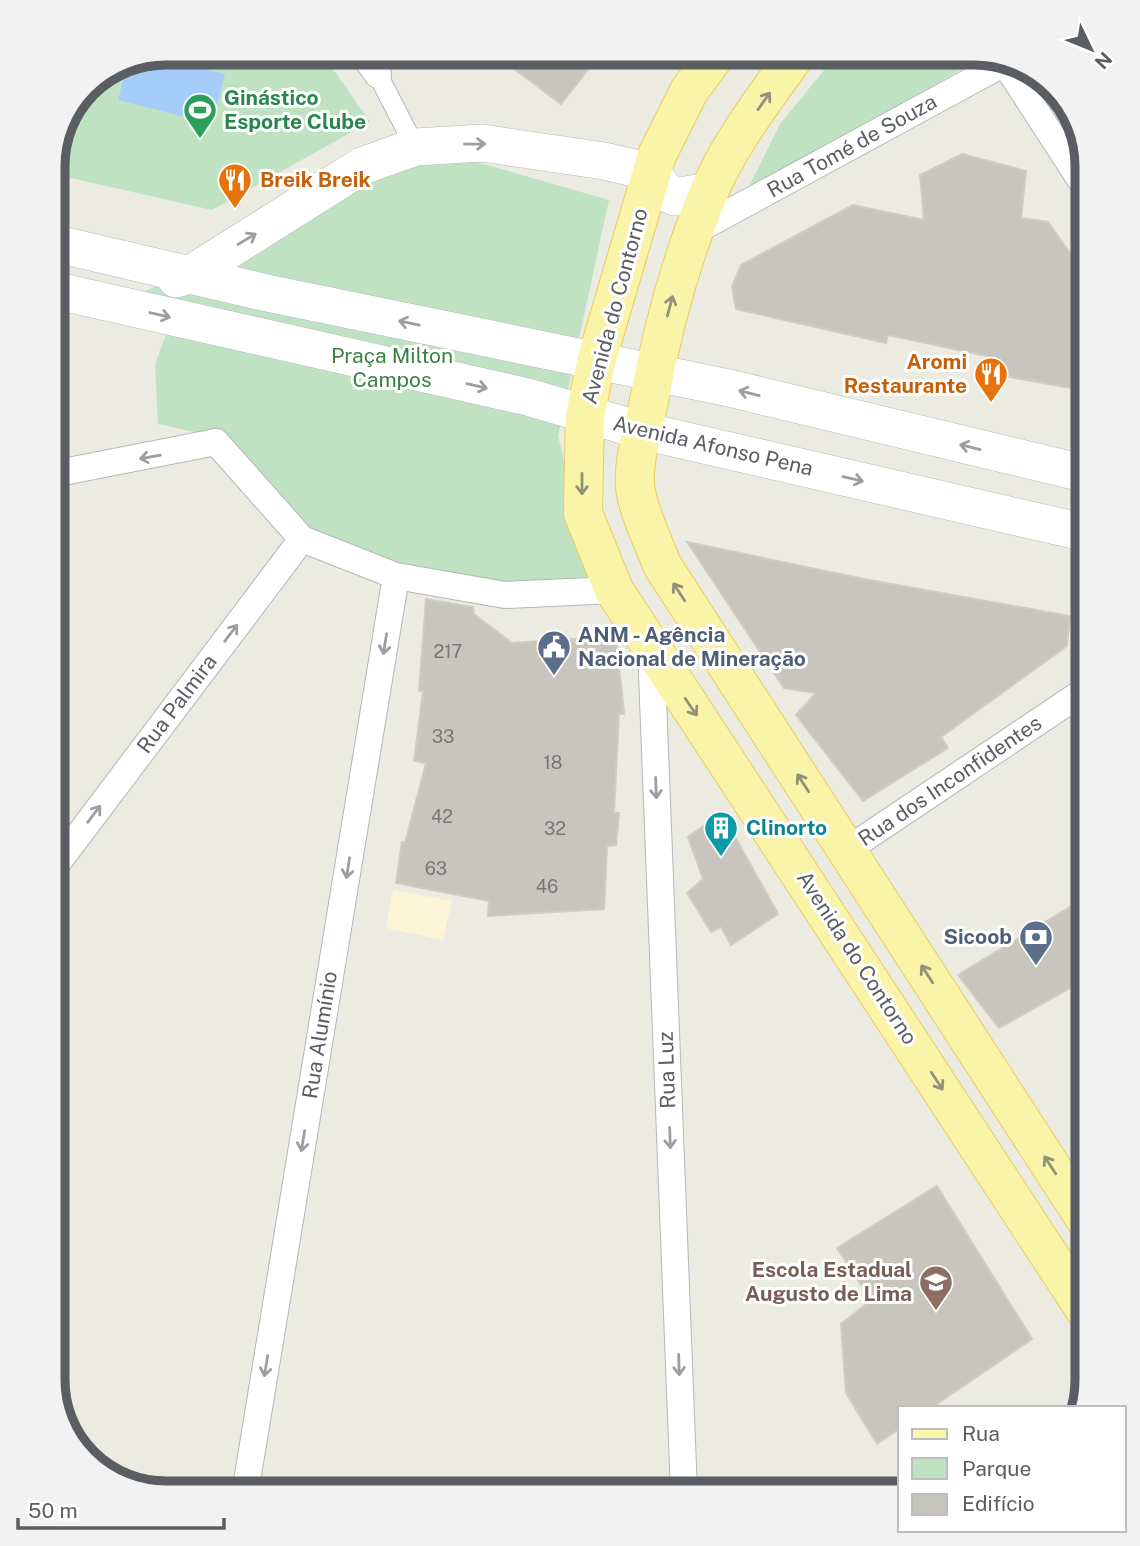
<svg xmlns="http://www.w3.org/2000/svg" width="1140" height="1546" viewBox="0 0 1140 1546" font-family="'Public Sans',sans-serif">
<style>
.commercial{fill:#fcf6d7}
.green{fill:#bfe3c2}
.water{fill:#a4cdfa}
.building{fill:#c8c5bf;stroke:#d0cdc0;stroke-width:2}
.lines{fill:none;stroke-linecap:round;stroke-linejoin:round}
.pedestrian-casing{stroke:#b4b7bb;stroke-width:21}
.minor-casing{stroke:#b4b7bb;stroke-width:28}
.secondary-casing{stroke:#b5b8bd;stroke-width:38}
.primary-casing{stroke:#e9ce5e;stroke-width:40}
.pedestrian{stroke:#fff;stroke-width:19}
.minor{stroke:#fff;stroke-width:26}
.secondary{stroke:#fff;stroke-width:37}
.primary{stroke:#faf4a8;stroke-width:38}
.oneway{stroke:#92927a}
.oneway2{stroke:#9c9ea1}
.labels{text-anchor:middle;stroke-width:6;stroke-linejoin:round;paint-order:stroke}
.number-label{font-size:18px;fill:#767779}
.leisure-label{font-size:21px;font-weight:bold;fill:#27864d;stroke:#fff;text-anchor:start}
.street-label{font-size:21px;fill:#5a5d62;stroke:#fff}
.food-label{font-size:21px;font-weight:bold;fill:#c56008;stroke:#fff;text-anchor:start}
.park-label{font-size:21px;fill:#398243;stroke:#fff}
.service-label{font-size:21px;font-weight:bold;fill:#4e5e75;stroke:#fff;text-anchor:start}
.culture-label{font-size:21px;font-weight:bold;fill:#0d838f;stroke:#fff;text-anchor:start}
.education-label{font-size:21px;font-weight:bold;fill:#785e54;stroke:#fff;text-anchor:end}
.rim{fill:none;stroke:#5a5d62;stroke-width:9}
</style>
<rect width="100%" height="100%" fill="#ecebe2"/>
<path class="commercial" d="M393,890L452,901L443,940L386,928Z"/>
<path class="green" d="M166,53H322L370,122L212,210L53,174V158L91,81Z
M838,53H967L972,63L744,197L780,124Z
M473,161L609,200L558,436L578,516L601,583L507,593L399,574L304,536L217,437L158,424L155,365L167,331L92,315L268,236L362,177L414,165Z"/>
<path class="water" d="M156,56L225,74L213,124L118,100L126,68Z"/>
<path class="building" d="M493,53H601L561,104Z
M962,154L1026,171L1021,218L1048,222L1088,278V391L993,374L996,358L888,335L886,343L736,309L732,286L741,265L853,205L924,220L920,175Z
M687,542L864,579L1070,616L1067,646L941,737L948,748L863,801L796,715L816,693L784,688Z
M426,599L473,607L474,614L512,643L616,636L624,714H619L614,813H619L616,845L607,846L604,909L488,916L489,901L396,883L402,842L405,843L426,763L414,761L423,691H419Z
M722,813L778,914L731,945L721,927L711,932L687,893L703,879L688,837Z
M1088,896V978L999,1028L958,975Z
M937,1186L1032,1339L931,1408H900V1428L877,1444L846,1393L841,1324L871,1300L837,1248Z"/>
<g class="lines">
<g class="pedestrian-casing">
<path id="pedestrian" d="M378,75L415,147"/>
</g>
<g class="minor-casing">
<path id="minor" d="M362,53L378,75
M1002,59L1087,190
M697,230L1008,61
M53,474L216,442L302,539L396,576L505,595L614,590
M651,648L684,1493
M847,850L1087,689
M53,869L302,539
M245,1493L396,576"/>
</g>
<g class="secondary-casing">
<path id="secondary" d="M53,243L267,293L729,388L1087,474
M176,279L189,275L362,166L415,147L482,143L604,161L651,172L668,194L675,197L709,191
M53,290L528,397L643,431L1087,533"/>
</g>
<g class="primary-casing">
<path id="primary" d="M717,53L689,91L657,155L596,362L585,416L583,513L614,590L1087,1313
M797,53C767,95 729,144 709,192C681,259 662,329 649,401C644,427 633,458 635,485C636,507 654,543 662,565L1087,1222"/>
</g>
<use href="#pedestrian" class="pedestrian"/>
<use href="#minor" class="minor"/>
<use href="#secondary" class="secondary"/>
<use href="#primary" class="primary"/>
</g>
<defs><path id="oneway-shaft" d="M-6 0H5M1.5-3L5.5 0L1.5 3" fill="none" stroke-width="1.6" stroke-linecap="round" stroke-linejoin="round" transform="scale(1.75)"/></defs>
<g class="oneway">
<use href="#oneway-shaft" transform="translate(764 101) rotate(-55)"/>
<use href="#oneway-shaft" transform="translate(670 306) rotate(-75)"/>
<use href="#oneway-shaft" transform="translate(582 484) rotate(90)"/>
<use href="#oneway-shaft" transform="translate(679 592) rotate(-123)"/>
<use href="#oneway-shaft" transform="translate(691 707) rotate(56)"/>
<use href="#oneway-shaft" transform="translate(803 783) rotate(-123)"/>
<use href="#oneway-shaft" transform="translate(927 974) rotate(-123)"/>
<use href="#oneway-shaft" transform="translate(937 1081) rotate(57)"/>
<use href="#oneway-shaft" transform="translate(1050 1165) rotate(-123)"/>
</g>
<g class="oneway2">
<use href="#oneway-shaft" transform="translate(475 144) rotate(-1)"/>
<use href="#oneway-shaft" transform="translate(247 239) rotate(-31)"/>
<use href="#oneway-shaft" transform="translate(160 315) rotate(13)"/>
<use href="#oneway-shaft" transform="translate(409 323) rotate(-168)"/>
<use href="#oneway-shaft" transform="translate(477 386) rotate(13)"/>
<use href="#oneway-shaft" transform="translate(749 393) rotate(-166)"/>
<use href="#oneway-shaft" transform="translate(970 447) rotate(-166)"/>
<use href="#oneway-shaft" transform="translate(150 457) rotate(170)"/>
<use href="#oneway-shaft" transform="translate(853 479) rotate(13)"/>
<use href="#oneway-shaft" transform="translate(231 633) rotate(-53)"/>
<use href="#oneway-shaft" transform="translate(385 644) rotate(99)"/>
<use href="#oneway-shaft" transform="translate(656 788) rotate(88)"/>
<use href="#oneway-shaft" transform="translate(94 814) rotate(-53)"/>
<use href="#oneway-shaft" transform="translate(348 868) rotate(99)"/>
<use href="#oneway-shaft" transform="translate(670 1138) rotate(88)"/>
<use href="#oneway-shaft" transform="translate(303 1141) rotate(99)"/>
<use href="#oneway-shaft" transform="translate(679 1365) rotate(88)"/>
<use href="#oneway-shaft" transform="translate(266 1366) rotate(99)"/>
</g>
<defs>
<g id="stadium-pin" transform="scale(1.75)"><path d="M0 17L-7.5 6A9.5 9.5 0 1 1 7.5 6Z" fill="#2e9e5b" stroke="#fff"/><path d="M0-5a6.5 5 0 1 0 0 10a6.5 5 0 1 0 0-10ZM-3.5-1.8h7v3.6h-7Z" fill="#fff"/></g>
<g id="restaurant-pin" transform="scale(1.75)"><path d="M0 17L-7.5 6A9.5 9.5 0 1 1 7.5 6Z" fill="#e8710a" stroke="#fff"/><path d="M-5-6h1v4h1v-4h1v4h1v-4h1v5L-1.5 .5V6h-2V.5L-5-1ZM5-6V6H3V1.5H1.5Q1.5-4 5-6Z" fill="#fff"/></g>
<g id="civic-pin" transform="scale(1.75)"><path d="M0 17L-7.5 6A9.5 9.5 0 1 1 7.5 6Z" fill="#5c6f8a" stroke="#fff"/><path d="M-.6-6.5H3V-4.5H.6V-3L4-1V1h2V6H-6V1h2V-1L-.6-3ZM-1.2 2.5V6h2.4V2.5Z" fill="#fff"/></g>
<g id="building-pin" transform="scale(1.75)"><path d="M0 17L-7.5 6A9.5 9.5 0 1 1 7.5 6Z" fill="#0f9aa8" stroke="#fff"/><path d="M-4-6H4V6H1V3H-1V6H-4ZM-2.5-4.3h1.7v1.8h-1.7ZM.8-4.3h1.7v1.8H.8ZM-2.5-1h1.7V.8h-1.7ZM.8-1h1.7V.8H.8Z" fill="#fff"/></g>
<g id="bank-pin" transform="scale(1.75)"><path d="M0 17L-7.5 6A9.5 9.5 0 1 1 7.5 6Z" fill="#5c6f8a" stroke="#fff"/><path d="M-6-4H6V4H-6ZM0-2.3a2.3 2.3 0 1 0 0 4.6a2.3 2.3 0 1 0 0-4.6Z" fill="#fff"/></g>
<g id="school-pin" transform="scale(1.75)"><path d="M0 17L-7.5 6A9.5 9.5 0 1 1 7.5 6Z" fill="#8d6e63" stroke="#fff"/><path d="M0-5L7-2L0 1L-7-2ZM-4 1L0 2.5L4 1V4Q0 6-4 4Z" fill="#fff"/></g>
</defs>
<g fill-rule="evenodd">
<use href="#stadium-pin" x="200" y="110"/>
<use href="#restaurant-pin" x="235" y="180"/>
<use href="#restaurant-pin" x="991" y="374"/>
<use href="#civic-pin" x="554" y="647"/>
<use href="#building-pin" x="721" y="828"/>
<use href="#bank-pin" x="1036" y="937"/>
<use href="#school-pin" x="936" y="1282"/>
</g>
<g class="labels">
<g class="number-label">
<text x="448" y="658">217</text>
<text x="443" y="743">33</text>
<text x="553" y="769">18</text>
<text x="442" y="823">42</text>
<text x="555" y="835">32</text>
<text x="436" y="875">63</text>
<text x="547" y="893">46</text>
</g>
<g class="leisure-label">
<text x="224" y="105">Ginástico<tspan x="224" dy="24">Esporte Clube</tspan></text>
</g>
<g class="street-label">
<text transform="translate(852 146) rotate(-29)" y="7">Rua Tomé de Souza</text>
<text transform="translate(615 306) rotate(-75)" y="7">Avenida do Contorno</text>
<text transform="translate(713 446) rotate(13)" y="7">Avenida Afonso Pena</text>
<text transform="translate(177 704) rotate(-53)" y="7">Rua Palmira</text>
<text transform="translate(950 781) rotate(-34)" y="7">Rua dos Inconfidentes</text>
<text transform="translate(857 958) rotate(57)" y="7">Avenida do Contorno</text>
<text transform="translate(320 1035) rotate(-81)" y="7">Rua Alumínio</text>
<text transform="translate(667 1070) rotate(-92)" y="7">Rua Luz</text>
</g>
<g class="food-label">
<text x="260" y="187">Breik Breik</text>
<text x="967" y="369" text-anchor="end">Aromi<tspan x="967" dy="24">Restaurante</tspan></text>
</g>
<g class="park-label">
<text x="392" y="363">Praça Milton<tspan x="392" dy="24">Campos</tspan></text>
</g>
<g class="service-label">
<text x="578" y="642">ANM - Agência<tspan x="578" dy="24">Nacional de Mineração</tspan></text>
<text x="1012" y="944" text-anchor="end">Sicoob</text>
</g>
<g class="culture-label">
<text x="746" y="835">Clinorto</text>
</g>
<g class="education-label">
<text x="912" y="1277">Escola Estadual<tspan x="912" dy="24">Augusto de Lima</tspan></text>
</g>
</g>
<path d="M0 0H1140V1546H0ZM166 65H974A101 101 0 0 1 1075 166V1380A101 101 0 0 1 974 1481H166A101 101 0 0 1 65 1380V166A101 101 0 0 1 166 65Z" fill="#f2f2f2" fill-rule="evenodd"/>
<path class="rim" d="M166 65H974A101 101 0 0 1 1075 166V1380A101 101 0 0 1 974 1481H166A101 101 0 0 1 65 1380V166A101 101 0 0 1 166 65Z"/>
<rect x="898" y="1406" width="228" height="126" fill="#ffffff" stroke="#bdbec0" stroke-width="2"/>
<rect x="912" y="1429" width="35" height="10" fill="#faf4a8" stroke="#bdbec0" stroke-width="2"/>
<text x="962" y="1441" font-size="21" fill="#5a5d62">Rua</text>
<rect x="912" y="1458" width="35" height="21" fill="#bfe3c2" stroke="#bdbec0" stroke-width="2"/>
<text x="962" y="1476" font-size="21" fill="#5a5d62">Parque</text>
<rect x="912" y="1494" width="35" height="21" fill="#c8c5bf" stroke="#bdbec0" stroke-width="2"/>
<text x="962" y="1511" font-size="21" fill="#5a5d62">Edifício</text>
<g transform="translate(1091 49) rotate(133)" stroke="#ffffff" stroke-width="5" paint-order="stroke">
<path d="M0-5L12 26L0 18L-12 26Z" fill="#5a5d62"/>
<text y="-10" font-size="19" font-weight="bold" text-anchor="middle" fill="#5a5d62">N</text>
</g>
<path d="M18 1518v10h206v-10" fill="none" stroke="#5a5d62" stroke-width="3.5"/>
<text x="28" y="1518" font-size="21" fill="#5a5d62" stroke="#ffffff" stroke-width="5" paint-order="stroke">50 m</text>
</svg>
